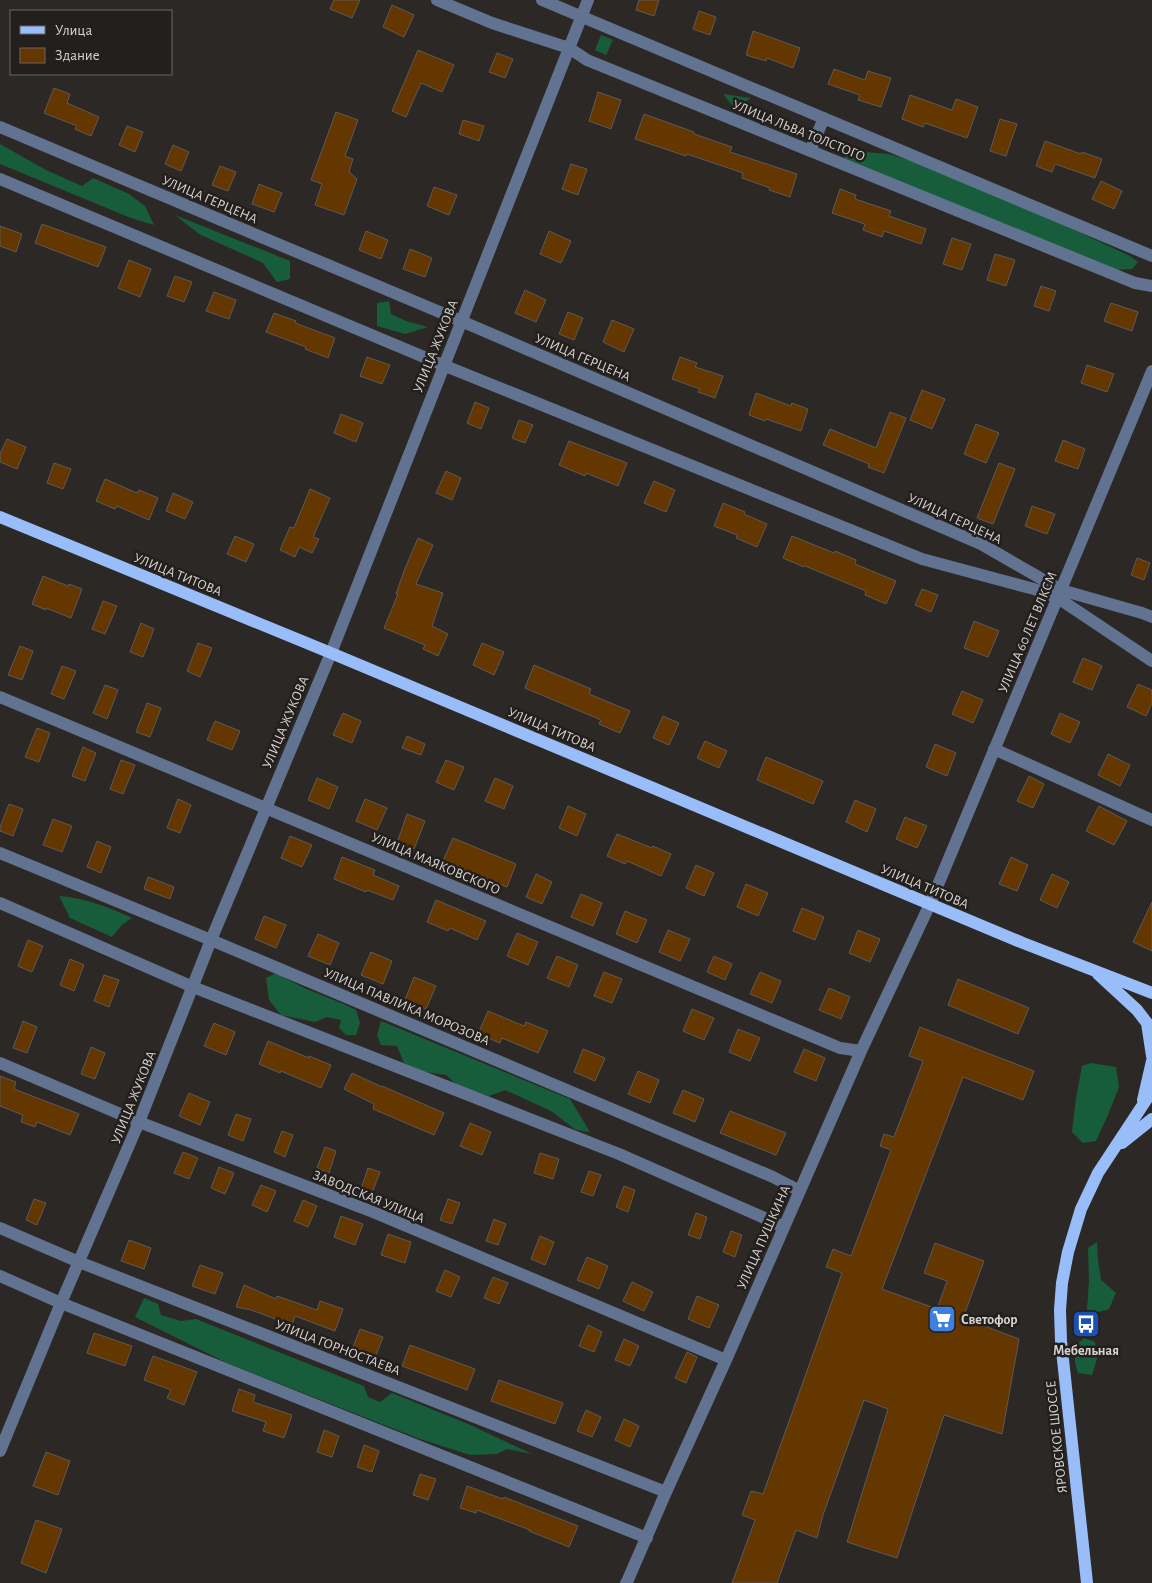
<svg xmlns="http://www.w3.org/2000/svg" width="1152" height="1583" viewBox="0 0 1152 1583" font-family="'Alegreya Sans',sans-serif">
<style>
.forest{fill:#175d3b}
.building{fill:#643600;stroke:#5d5a57}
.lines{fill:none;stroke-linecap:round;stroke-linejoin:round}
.minor{stroke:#617390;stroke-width:12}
.major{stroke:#99bdf9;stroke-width:12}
.labels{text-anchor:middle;stroke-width:5;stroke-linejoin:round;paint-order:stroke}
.street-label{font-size:14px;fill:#d6d3d2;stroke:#221f1c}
.poi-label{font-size:14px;font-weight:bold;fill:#d6d3d2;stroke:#221f1c;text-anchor:start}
</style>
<rect width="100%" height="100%" fill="#2c2826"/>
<path class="forest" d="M601,35L613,40L606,55L595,50Z
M723,94L751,98L735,109Z
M0,144L46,170L82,186L93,178L129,194L145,206L154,225L131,218L0,164Z
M841,150L889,154L918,163L1066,226L1130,256L1138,262L1132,269L1114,270L846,161Z
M175,215L290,261V279L277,282L263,263L199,234Z
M389,301L391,314L406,321L428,327L405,334L377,326V303Z
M59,896C85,898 109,907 132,918L122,925L112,937L70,918Z
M276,973L304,988L346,1005L356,1010L360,1023L356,1035H346L339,1028L341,1020L327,1017L315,1022L281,1015L269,1000L266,978Z
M381,1021L570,1099L590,1132L576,1130L551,1111L505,1090L489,1096L458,1086L446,1075L425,1072L404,1063L397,1046L381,1045L377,1035Z
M1091,1063L1116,1067L1119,1087L1108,1115L1096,1141L1083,1143L1072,1132L1076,1098L1082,1066Z
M1097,1242L1098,1260L1101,1280L1116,1293L1109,1309L1099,1312L1087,1310L1089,1280L1088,1248Z
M144,1298L158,1304L161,1315L181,1321L196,1319L364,1386L368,1397L380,1402L392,1393L468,1424L532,1454L507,1449L497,1454L470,1455L420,1439L227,1363L135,1317Z
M1084,1338L1095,1342L1097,1359L1092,1375L1078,1373L1075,1363V1346Z"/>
<path class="building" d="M334,0H360L352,18L330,9Z
M639,0H659L654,16L636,10Z
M392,5L414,15L404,37L383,27Z
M699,11L716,17L710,35L693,29Z
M753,31L800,48L793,68L767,58L766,61L746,55Z
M418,50L454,65L442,92L421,83L406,117L392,111Z
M497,53L513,59L505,78L489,72Z
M834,69L865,80L868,71L891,78L881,107L858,100L860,95L828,84Z
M54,88L70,94L67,103L99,117L91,136L75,129L77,126L44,113Z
M598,92L621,100L611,129L589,121Z
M910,95L952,110L956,99L978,107L967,138L925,123L923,127L902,119Z
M336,112L358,120L345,156L353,159L349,172L357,179L344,215L315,205L322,184L311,180Z
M644,114L694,132V134L732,147L730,152L797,174L790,197L769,190L770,188L742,178L743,173L687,154L686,156L635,139Z
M1000,119L1017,124L1006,156L990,151Z
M463,120L484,126L479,141L459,134Z
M127,126L143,132L135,152L119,145Z
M1045,141L1081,154L1082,152L1102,159L1095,178L1055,164L1052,172L1036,166Z
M173,145L189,152L181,171L165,164Z
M571,164L587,169L578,195L562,189Z
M220,166L236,172L228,191L212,185Z
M1101,181L1122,191L1114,209L1092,199Z
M259,184L282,193L274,212L252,204Z
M434,187L457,195L449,215L427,206Z
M840,189L856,195L855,199L891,211L889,216L926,229L921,244L884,231L882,237L863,230L865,224L832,213Z
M42,224L106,247L98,267L35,243Z
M0,226L22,234L16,252L0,246Z
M366,231L388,240L381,259L359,250Z
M549,231L571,241L561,263L540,254Z
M952,238L971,244L962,270L943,264Z
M410,249L432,258L425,277L403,269Z
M995,254L1015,260L1006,286L987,280Z
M129,260L151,269L140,297L118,288Z
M175,276L192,282L184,302L167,296Z
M1041,286L1056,291L1049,311L1034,306Z
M525,290L546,300L536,322L515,313Z
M214,292L236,300L229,319L206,311Z
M1111,303L1138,312L1132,331L1104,321Z
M568,312L583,318L574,340L559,334Z
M274,313L296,321L295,323L335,338L328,358L305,349L306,347L266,332Z
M612,320L634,329L624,352L603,342Z
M367,357L390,365L382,384L360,376Z
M680,357L697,363L695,367L723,376L715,398L698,392L700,389L672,379Z
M1087,365L1114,374L1107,392L1081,383Z
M922,390L945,399L932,429L910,420Z
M756,393L791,406L792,403L808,409L801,431L766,419L765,421L749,415Z
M475,402L489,408L481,429L467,423Z
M890,412L906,418L884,473L868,467L869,464L823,445L830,429L876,448Z
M341,414L363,423L356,442L334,433Z
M519,420L533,425L525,443L512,438Z
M976,424L999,433L986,463L964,454Z
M7,439L26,447L17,469L0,462V454Z
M1063,440L1085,449L1078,469L1055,461Z
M569,441L627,463L618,486L586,473L585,476L559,465Z
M54,463L71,469L63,489L47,483Z
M999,463L1015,469L993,524L977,518Z
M446,471L461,478L452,500L436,493Z
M105,479L137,493L139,490L158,498L149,520L117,506L115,509L96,501Z
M654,481L675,490L666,512L644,503Z
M310,489L330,498L313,537L319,539L312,553L299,547L295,557L280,550L290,527L294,528Z
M173,493L193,502L185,519L166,511Z
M723,503L745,512L744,514L767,524L757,547L736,538L737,535L714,526Z
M1032,506L1055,514L1047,534L1025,526Z
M235,536L254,544L246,562L227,554Z
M792,536L834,553L835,551L856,560L855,564L896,581L886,604L865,595L866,591L805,566L804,567L783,558Z
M418,538L433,545L416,584L443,593L432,626L448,634L438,656L423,649L425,645L384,628L398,594H396L404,571Z
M1137,558L1150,563L1144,580L1131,575Z
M43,576L68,586L69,584L82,589L71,618L46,608V610L32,604Z
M922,589L938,595L931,612L915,605Z
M103,601L117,606L105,634L92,629Z
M974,621L999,631L988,657L964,648Z
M141,623L154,629L143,657L130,652Z
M198,643L212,648L200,677L187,671Z
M482,643L504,652L494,675L473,665Z
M20,646L33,651L22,680L8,675Z
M1083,658L1102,666L1092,690L1073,682Z
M534,665L591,689L589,694L630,711L620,733L599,724L601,720L525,688Z
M62,666L76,671L64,699L51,694Z
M1138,684L1152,690V703L1146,716L1127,707Z
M105,685L118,690L107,719L93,713Z
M962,691L983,700L973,723L952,714Z
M147,703L161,708L150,737L136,732Z
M343,713L361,721L352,743L333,735Z
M1060,713L1080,722L1070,743L1051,734Z
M663,716L679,723L669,745L653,738Z
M215,721L240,731L232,750L207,740Z
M37,728L50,733L39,762L25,757Z
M407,736L425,744L421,755L402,748Z
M705,741L727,751L719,768L697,758Z
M935,744L956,753L947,776L926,767Z
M83,747L96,753L85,781L72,776Z
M1108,754L1130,765L1120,786L1098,775Z
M766,757L823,781L813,804L757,780Z
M121,760L135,765L123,794L110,789Z
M446,760L464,767L454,790L436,782Z
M1029,776L1044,784L1033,808L1017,801Z
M317,778L338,787L329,809L308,800Z
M495,778L513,786L504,809L485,801Z
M178,799L191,805L180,833L167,828Z
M365,799L387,808L377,830L356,821Z
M855,800L876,809L867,832L846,822Z
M9,804L23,809L13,836L0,831V827Z
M568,806L586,814L577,836L559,828Z
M1099,806L1127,821L1114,845L1086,831Z
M407,814L425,821L414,849L397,843Z
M905,817L927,826L917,848L896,839Z
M53,819L72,826L62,852L43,845Z
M617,834L652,848L653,846L671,854L661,876L627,861L625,864L607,856Z
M290,836L312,845L302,867L281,858Z
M453,838L516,864L507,887L443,861Z
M97,841L111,847L101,873L87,867Z
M342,857L375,870L373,875L399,886L393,900L367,890L366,892L334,879Z
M1011,857L1028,865L1017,891L999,884Z
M696,865L714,873L704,896L686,888Z
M536,874L552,882L542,904L526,897Z
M1052,874L1069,882L1057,908L1040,900Z
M148,877L174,887L170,899L144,889Z
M746,884L768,893L758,916L737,907Z
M581,894L602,903L593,926L571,917Z
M436,900L486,921L477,940L450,928L448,931L427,922Z
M1152,902V951L1133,942Z
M802,908L824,917L815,940L793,931Z
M625,911L647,920L637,943L616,934Z
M264,916L286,925L276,948L255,939Z
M668,930L690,939L680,961L659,952Z
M858,930L880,939L870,962L849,953Z
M517,933L538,942L528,965L507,956Z
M318,934L339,943L330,965L308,956Z
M28,940L43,946L32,972L18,966Z
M371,952L392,961L383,984L361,975Z
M557,956L578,965L569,987L547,978Z
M714,956L732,964L725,980L707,972Z
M70,959L84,965L74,991L60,985Z
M604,972L622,979L612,1003L594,996Z
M760,972L781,981L772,1003L750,994Z
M104,975L119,980L109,1007L94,1001Z
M414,977L436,986L426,1009L405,1000Z
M958,979L1029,1008L1018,1034L948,1005Z
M829,988L850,997L841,1019L819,1010Z
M692,1009L714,1018L704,1040L683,1031Z
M488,1011L524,1026L526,1022L548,1031L538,1053L502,1038L500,1043L478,1034Z
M23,1021L37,1027L27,1053L13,1048Z
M214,1023L235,1032L226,1055L204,1046Z
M920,1027L1034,1071L1023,1100L963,1077L882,1289L937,1309L947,1281L924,1273L935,1243L984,1261L963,1318L1019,1339L1002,1434L944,1415L897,1558L847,1542L888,1409L864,1400L823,1515L817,1538L796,1530L777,1583H732L755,1520L742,1515L751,1491L763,1494L842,1273L826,1267L833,1249L851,1256L891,1150L880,1146L884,1134L894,1137L923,1061L909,1056Z
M738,1029L760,1038L750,1061L729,1052Z
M268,1041L309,1058V1056L331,1065L321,1088L281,1071L280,1073L259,1064Z
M91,1047L105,1053L95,1079L81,1074Z
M583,1049L605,1058L595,1081L574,1072Z
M804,1049L825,1058L816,1081L794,1072Z
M638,1071L659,1080L650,1103L628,1094Z
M352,1073L382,1087V1086L444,1113L434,1135L373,1109L374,1104L344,1089Z
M0,1076L16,1082L14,1089L79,1114L70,1135L37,1122L35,1127L21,1122L23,1115L0,1106Z
M683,1090L704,1099L695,1122L673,1113Z
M189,1093L210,1102L200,1125L179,1116Z
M730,1111L786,1133L776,1155L720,1133Z
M236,1114L251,1119L243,1141L228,1135Z
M470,1123L491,1132L482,1155L460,1146Z
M282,1131L293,1135L285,1157L274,1152Z
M325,1147L336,1151L329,1173L317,1168Z
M183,1152L198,1158L189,1179L174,1173Z
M540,1153L559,1159L553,1179L534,1173Z
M219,1167L234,1173L225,1194L211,1188Z
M368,1168L380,1172L372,1193L361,1189Z
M589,1171L601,1175L593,1196L581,1192Z
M261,1185L276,1191L267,1212L252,1205Z
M624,1186L635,1190L628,1212L616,1207Z
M34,1199L46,1203L37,1225L26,1220Z
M448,1199L460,1203L452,1224L440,1220Z
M303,1200L317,1206L308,1227L294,1221Z
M696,1213L707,1217L700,1239L688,1235Z
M341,1216L363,1224L355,1245L334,1237Z
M494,1219L506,1224L498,1245L486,1241Z
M731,1231L742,1235L735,1257L723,1252Z
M388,1234L411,1242L405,1263L381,1255Z
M540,1236L554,1242L545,1265L531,1259Z
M129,1240L151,1248L144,1269L121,1261Z
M587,1257L608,1266L599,1289L577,1280Z
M200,1265L223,1273L215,1294L192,1286Z
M445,1270L460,1277L451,1297L436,1291Z
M493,1277L508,1283L499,1304L484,1298Z
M632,1282L653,1292L644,1311L623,1301Z
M244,1285L276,1299L277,1296L317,1310L320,1301L343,1309L335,1331L295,1316L292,1325L251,1310L236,1307Z
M697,1296L719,1305L709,1328L688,1319Z
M588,1325L602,1332L594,1352L579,1346Z
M360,1329L383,1337L375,1358L352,1350Z
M94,1333L132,1346L125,1366L87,1353Z
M624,1339L639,1346L630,1366L615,1360Z
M410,1345L475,1369L467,1390L402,1366Z
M687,1352L697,1357L686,1383L675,1378Z
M153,1356L197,1372L184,1405L167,1398L171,1390L144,1380Z
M499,1380L563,1403L555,1424L491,1401Z
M239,1389L255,1395L253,1402L292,1415L284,1438L263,1431L266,1422L232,1411Z
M586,1410L601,1417L592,1437L577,1431Z
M624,1419L639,1426L630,1447L615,1440Z
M324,1430L339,1436L332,1457L317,1452Z
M364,1445L379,1451L372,1472L357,1467Z
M46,1452L70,1461L58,1495L33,1486Z
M420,1474L436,1479L428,1500L413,1495Z
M467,1486L503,1499L504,1497L578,1526L569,1547L529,1531L530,1530L477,1510L476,1513L460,1508Z
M36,1520L62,1529L46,1573L21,1563Z"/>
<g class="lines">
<path class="minor" d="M437,0L492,23L569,48L587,60L1135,283L1152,286
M542,0L1152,256
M0,127L461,321L981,544L1061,590L1142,613L1152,617
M810,151L824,118
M0,179L443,365L922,559L1034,589L1058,598L1152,661
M0,697L840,1048L861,1051
M994,749L1152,820
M0,853L211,940L773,1177L800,1191
M0,903L193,987L619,1154L760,1216L783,1227
M0,1063L139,1122L373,1212L726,1360
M0,1228L79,1262L666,1492
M0,1276L61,1303L647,1538
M0,1451L61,1303L139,1122L211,940L331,653L588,0
M626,1583L627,1582L666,1492L726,1360L861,1051L930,904L1152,371"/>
<path class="major" d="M0,517L331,653L1023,943L1152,993
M1098,974L1137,1010L1147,1023L1152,1027
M1147,1023L1152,1056
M1143,1100L1152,1061
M1122,1143L1152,1119
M1087,1583L1061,1341L1060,1310L1062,1283L1068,1252L1081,1209L1098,1173L1152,1091"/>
</g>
<defs>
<g id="supermarket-square" transform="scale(1.4375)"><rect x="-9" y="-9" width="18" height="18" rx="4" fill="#3f7fe0" stroke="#221f1c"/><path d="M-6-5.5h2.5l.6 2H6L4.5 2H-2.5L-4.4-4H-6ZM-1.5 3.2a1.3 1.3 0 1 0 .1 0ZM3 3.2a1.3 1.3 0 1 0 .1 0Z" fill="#fff"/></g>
<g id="bus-square" transform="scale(1.4375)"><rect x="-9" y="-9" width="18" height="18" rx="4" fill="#1a4fb4" stroke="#221f1c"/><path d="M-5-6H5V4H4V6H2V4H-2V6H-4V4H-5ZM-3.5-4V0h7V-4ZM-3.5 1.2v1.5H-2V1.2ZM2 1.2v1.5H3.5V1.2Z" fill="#fff"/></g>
</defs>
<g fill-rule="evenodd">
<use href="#supermarket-square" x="942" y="1319"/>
<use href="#bus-square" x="1086" y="1324"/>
</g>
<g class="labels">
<g class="street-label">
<text transform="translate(799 130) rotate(22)" y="5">УЛИЦА ЛЬВА ТОЛСТОГО</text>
<text transform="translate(210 199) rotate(23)" y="5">УЛИЦА ГЕРЦЕНА</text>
<text transform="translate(435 346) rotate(-68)" y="5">УЛИЦА ЖУКОВА</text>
<text transform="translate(583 357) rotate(23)" y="5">УЛИЦА ГЕРЦЕНА</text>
<text transform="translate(955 518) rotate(25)" y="5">УЛИЦА ГЕРЦЕНА</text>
<text transform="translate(178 574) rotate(22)" y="5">УЛИЦА ТИТОВА</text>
<text transform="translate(1027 632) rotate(-67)" y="5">УЛИЦА 60 ЛЕТ ВЛКСМ</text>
<text transform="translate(285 722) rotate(-67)" y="5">УЛИЦА ЖУКОВА</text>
<text transform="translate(552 729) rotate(23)" y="5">УЛИЦА ТИТОВА</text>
<text transform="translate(436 863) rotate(23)" y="5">УЛИЦА МАЯКОВСКОГО</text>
<text transform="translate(925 886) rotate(23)" y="5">УЛИЦА ТИТОВА</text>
<text transform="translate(407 1006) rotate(23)" y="5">УЛИЦА ПАВЛИКА МОРОЗОВА</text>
<text transform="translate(133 1097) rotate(-68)" y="5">УЛИЦА ЖУКОВА</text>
<text transform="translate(369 1196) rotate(22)" y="5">ЗАВОДСКАЯ УЛИЦА</text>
<text transform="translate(763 1237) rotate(-66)" y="5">УЛИЦА ПУШКИНА</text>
<text transform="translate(338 1347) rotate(21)" y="5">УЛИЦА ГОРНОСТАЕВА</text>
<text transform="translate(1056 1437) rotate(-96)" y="5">ЯРОВСКОЕ ШОССЕ</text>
</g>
<g class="poi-label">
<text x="961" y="1324">Светофор</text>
<text x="1086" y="1355" text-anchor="middle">Мебельная</text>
</g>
</g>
<rect x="10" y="10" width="162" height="65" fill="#221f1c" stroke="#6a6765"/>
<rect x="20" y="26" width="25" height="8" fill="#99bdf9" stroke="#6a6765"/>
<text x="55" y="35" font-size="15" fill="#d6d3d2">Улица</text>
<rect x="20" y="48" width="25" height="15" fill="#643600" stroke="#6a6765"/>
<text x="55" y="60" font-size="15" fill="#d6d3d2">Здание</text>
</svg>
